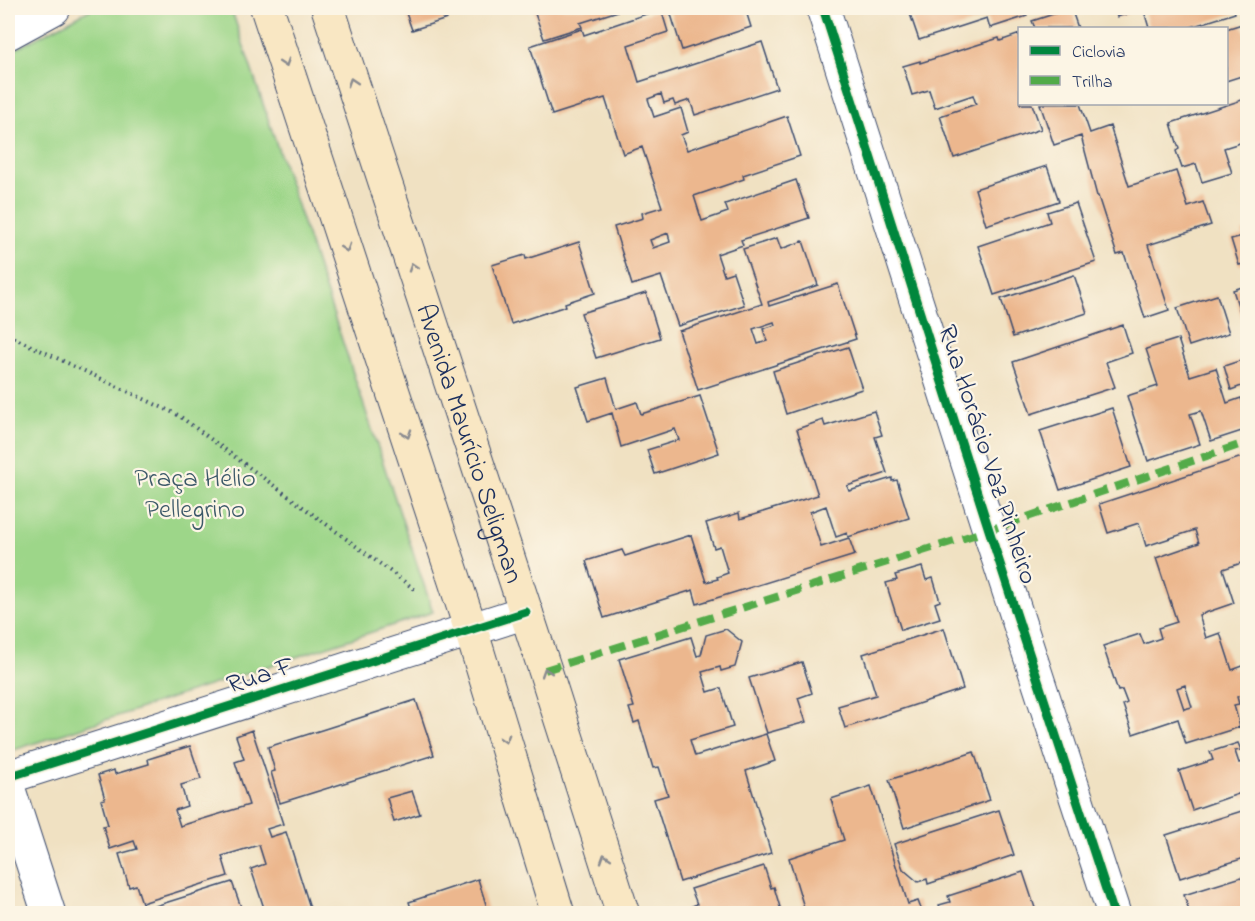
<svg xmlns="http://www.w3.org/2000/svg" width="1255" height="921" viewBox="0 0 1255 921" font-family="'Indie Flower',sans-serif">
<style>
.green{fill:#9dd689;stroke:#5c8274;stroke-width:1.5}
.building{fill:#ecb78e;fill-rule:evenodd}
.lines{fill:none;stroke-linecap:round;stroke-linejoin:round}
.street-casing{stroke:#3b4a6d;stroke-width:35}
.secondary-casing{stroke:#3b4a6d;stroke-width:35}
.path{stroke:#3b4a6d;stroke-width:4;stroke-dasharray:1.5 4.5;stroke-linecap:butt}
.street{stroke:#fff;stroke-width:33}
.secondary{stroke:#f9e7c3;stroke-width:33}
.quiet{stroke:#52ab49;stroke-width:8;stroke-dasharray:15 8;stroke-linecap:butt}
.cycleway-casing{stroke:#fcf5e5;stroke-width:13}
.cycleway{stroke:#00873e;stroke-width:9}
.oneway{stroke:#8a8b90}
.labels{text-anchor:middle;stroke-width:4.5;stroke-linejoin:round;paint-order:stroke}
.street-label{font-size:27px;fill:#1b2f5e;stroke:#fcf5e5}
.park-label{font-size:27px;fill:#3c5969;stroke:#fcf5e5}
</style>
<rect width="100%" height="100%" fill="#fcf5e5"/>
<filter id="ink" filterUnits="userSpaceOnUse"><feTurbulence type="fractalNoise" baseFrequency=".0167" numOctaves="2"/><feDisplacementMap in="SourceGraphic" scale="12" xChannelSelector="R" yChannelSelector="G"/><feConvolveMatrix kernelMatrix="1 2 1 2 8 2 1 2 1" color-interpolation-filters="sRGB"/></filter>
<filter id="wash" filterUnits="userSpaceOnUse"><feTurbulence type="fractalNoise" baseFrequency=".008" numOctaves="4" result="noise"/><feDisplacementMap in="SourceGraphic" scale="24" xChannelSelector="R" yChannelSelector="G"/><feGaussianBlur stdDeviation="1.35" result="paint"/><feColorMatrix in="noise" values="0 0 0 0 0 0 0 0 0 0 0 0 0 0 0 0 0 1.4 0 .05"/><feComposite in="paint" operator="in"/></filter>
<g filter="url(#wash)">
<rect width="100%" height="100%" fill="#f0e1c2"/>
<path class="green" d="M93,8H231L433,612L8,752V53Z"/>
<g id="blocks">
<path class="building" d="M421,8H443L447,19L412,30L406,13Z
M533,8H617L618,11L580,23L582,27L544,39Z
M669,8H745L751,27L682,50Z
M908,8H1024L1027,16L990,28L987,18L919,40Z
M1061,8H1071L1078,28H1035L1032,21L1063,11Z
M1114,8H1146L1117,17Z
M1153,8H1234L1235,13L1188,28H1149L1144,11Z
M661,9L668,32L628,45L639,82L762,42L777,88L695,115L690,100L675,105L673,100L664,103L661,94L648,99L654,117L681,108L688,132L681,135L687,150L787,116L800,156L743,175L744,179L694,196L702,221L728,212L725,204L796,180L809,218L741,240L743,245L717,254L724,275L733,272L744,305L678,326L661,276L632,285L614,227L643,218L642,213L662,207L642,147L623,154L605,98L552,115L530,46L582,29L584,35ZM668,233L670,242L653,248L650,240Z
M1242,24L1248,40V74L1226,81V29Z
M1020,34V104H1032L1041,129L954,158L940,116L976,104L973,95L935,108L929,90L912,95L903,66L920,61V63L999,38L1000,41Z
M1248,98V148L1244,149L1243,142L1224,148L1232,173L1202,182L1196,164L1182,168L1176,151L1179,149L1171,123Z
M1040,104H1080L1090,133L1110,126L1129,186L1176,171L1188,207L1203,202L1211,225L1148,245L1169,310L1145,318L1124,253L1117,255L1098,196H1097L1081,136L1054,145Z
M1047,166L1059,201L986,225L975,189Z
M1076,203L1096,262L994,295L978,246L1050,222L1047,212Z
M1248,230V263L1239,265L1231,239L1243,236L1242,232Z
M777,238L781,249L803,241L818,285L768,302L769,306L838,284L856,339L698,390L679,331L762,304L743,249ZM774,322L775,325L763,329L767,341L758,344L753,329Z
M579,242L595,293L565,303L566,306L511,324L492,265L525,255L526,259Z
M1074,275L1087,313L1013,337L1001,299Z
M1248,285V334H1247L1233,290Z
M646,293L660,338L596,358L581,313Z
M1217,295L1229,333L1189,346L1177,308Z
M1123,325L1132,353L1106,362L1115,387L1031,414L1013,362Z
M1178,339L1190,376L1216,368L1227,403L1241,398L1248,418V429L1211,441L1201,411L1190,414L1200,444L1148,461L1127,396L1158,386L1146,349Z
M848,347L862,389L786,414L773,371Z
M1248,358V394H1247L1244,385L1231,390L1224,366Z
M607,378L616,409L637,402L641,414L700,396L719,453L655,474L647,450L679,440L675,429L621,447L612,413L588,421L577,387Z
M1112,408L1131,467L1060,490L1040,431Z
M874,411L882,435L875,437L887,473L847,486L849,491L892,478V481L897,480L909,518L848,537L847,533L836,537L826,506L810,512L821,547L849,538L855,555L697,604L693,590L604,618L586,561L622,550L625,556L691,535L706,582L718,579L717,577L728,573L720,546L714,548L706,523L739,513L740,519L818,495L797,429L823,420L825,426Z
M1248,455V546L1245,547L1248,555V561L1223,569L1234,603L1199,615L1206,638L1220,633L1232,670L1248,664V693L1237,697L1239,704L1234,705L1240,727L1186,744L1178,719L1133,734L1123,705L1127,703L1122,690L1118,691L1103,646L1140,634L1144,644L1161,638L1158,628L1177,622L1156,558L1199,543L1195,530L1146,546L1139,523L1108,533L1099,504ZM1185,685L1192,707L1184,709L1177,688Z
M922,567L926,580L933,578L940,601L935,603L940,618L901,630L886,583L897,580L895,575Z
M944,628L963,689L845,728L838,706L876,695L863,654Z
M726,629L742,642L735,667L721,671L720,667L702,672L708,692L721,688L733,727L690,740L695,756L766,734L775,761L746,771L771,853L680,882L654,799L668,795L659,767L653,768L639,721L634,723L629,708L634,707L619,659L691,637L697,656L701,655L706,635Z
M802,662L812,693L798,698L806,722L767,733L749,678Z
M416,700L434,755L280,803L271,772L275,771L268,747Z
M252,730L283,824L267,829L270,837L286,832L312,914H266L251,869L265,864L259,845L222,856L228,876L142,903L136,885L129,887L119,854L137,849L134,841L110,849L103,826L108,825L101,800L105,799L98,775L114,770L115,774L149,764L148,759L190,746L201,779L181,785L187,806L175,810L180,826L249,805L235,762L244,759L236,736Z
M1238,743L1241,750L1235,751L1239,763L1248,760V797L1242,798L1241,793L1192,810L1179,771L1213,760L1210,752Z
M974,752L990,800L904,828L889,780Z
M871,786L908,904L918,901L923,914H806L789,858L844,840L831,799Z
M412,791L420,814L394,822L387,798Z
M1248,809V857L1180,878L1166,835Z
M999,810L1014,855L928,884L927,879L918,882L903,869L894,844Z
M764,866L771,888L774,887L782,914H692L690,907L697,904L691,889Z
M1023,872L1037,914H942L939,905L950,902L948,896Z
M1248,875V914H1190L1184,895Z
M478,879L489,914H413L409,902Z
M232,882L242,910L235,911L236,914H154L152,907Z"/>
</g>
</g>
<g filter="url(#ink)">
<use href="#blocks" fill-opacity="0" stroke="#3b4a6d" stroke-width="1.5"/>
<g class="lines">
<g class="street-casing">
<path id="street" d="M823,8L989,530L1114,914
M8,33L54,8
M8,777L526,612
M8,787L49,914"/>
</g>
<g class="secondary-casing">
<g id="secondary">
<path d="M267,8L471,630L558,914"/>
<path id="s1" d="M328,8L545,670L623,914"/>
</g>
</g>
<path class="path" d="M8,335L178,415L417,591"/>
<use href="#street" class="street"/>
<use href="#secondary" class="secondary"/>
<path class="quiet" d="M545,670L989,530L1248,442"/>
<g class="cycleway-casing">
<path id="cycleway" d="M823,8L989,530L1114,914
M8,777L526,612"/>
</g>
<use href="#cycleway" class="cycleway"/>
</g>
<defs><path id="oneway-chevron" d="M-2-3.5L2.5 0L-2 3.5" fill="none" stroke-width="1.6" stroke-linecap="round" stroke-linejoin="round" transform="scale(1.5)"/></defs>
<g class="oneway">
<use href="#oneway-chevron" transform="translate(285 63) rotate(72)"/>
<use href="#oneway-chevron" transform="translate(352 82) rotate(-108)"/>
<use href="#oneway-chevron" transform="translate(346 248) rotate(72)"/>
<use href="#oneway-chevron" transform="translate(413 267) rotate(-108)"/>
<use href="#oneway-chevron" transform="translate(407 434) rotate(72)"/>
<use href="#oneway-chevron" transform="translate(546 672) rotate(-108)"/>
<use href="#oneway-chevron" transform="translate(505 739) rotate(73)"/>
<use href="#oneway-chevron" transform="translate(605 858) rotate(-108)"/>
</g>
</g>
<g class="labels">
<g class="street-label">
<text dy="9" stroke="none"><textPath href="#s1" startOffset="458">Avenida Maurício Seligman</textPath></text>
<text transform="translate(989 454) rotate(72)" y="9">Rua Horácio Vaz Pinheiro</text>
<text transform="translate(260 674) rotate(-18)" y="9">Rua F</text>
</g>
<g class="park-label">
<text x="195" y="486">Praça Hélio<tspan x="195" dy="31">Pellegrino</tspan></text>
</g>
</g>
<rect width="1255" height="921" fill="none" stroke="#fcf5e5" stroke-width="30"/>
<rect x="1018" y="27" width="210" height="78" fill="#fcf5e5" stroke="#a2a6af" stroke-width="1.5"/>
<rect x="1030" y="46" width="30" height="9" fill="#00873e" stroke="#a2a6af" stroke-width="1.5"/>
<text x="1072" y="57" font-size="18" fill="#1b2f5e">Ciclovia</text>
<rect x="1030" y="76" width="30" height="9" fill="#52ab49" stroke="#a2a6af" stroke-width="1.5"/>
<text x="1072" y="87" font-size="18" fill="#1b2f5e">Trilha</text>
</svg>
